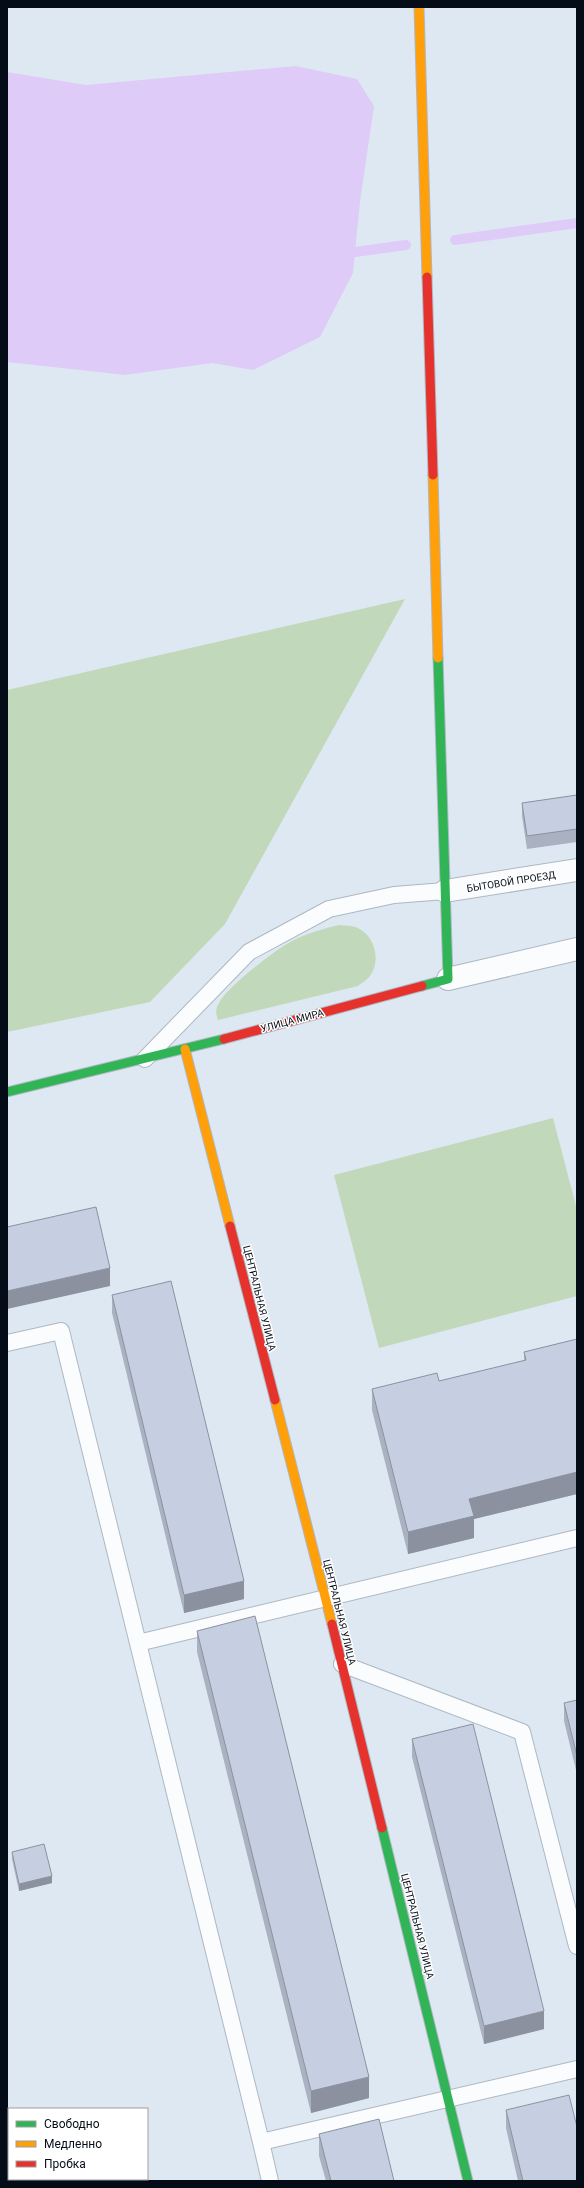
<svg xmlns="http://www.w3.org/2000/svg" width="584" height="2188" viewBox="0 0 584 2188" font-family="Roboto,sans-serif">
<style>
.green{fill:#c1d8ba}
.water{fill:#dfcbf7}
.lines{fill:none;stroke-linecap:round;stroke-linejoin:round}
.stream{stroke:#dfcbf7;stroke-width:10}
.lane-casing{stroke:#aeb8c2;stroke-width:18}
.street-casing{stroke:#aeb8c2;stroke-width:24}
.fast-casing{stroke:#aeb8c2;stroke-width:11}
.slow-casing{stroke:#aeb8c2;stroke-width:11}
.jam-casing{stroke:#aeb8c2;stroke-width:11}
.lane{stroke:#fafcfd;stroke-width:16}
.street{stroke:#fafcfd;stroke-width:22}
.fast{stroke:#30b455;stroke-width:9}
.slow{stroke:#ff9f0a;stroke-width:9}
.jam{stroke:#e5322d;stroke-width:9}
.wall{fill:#aab2c2}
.shaded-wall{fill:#8b919e}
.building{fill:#c6cfe2;stroke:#8b919e}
.labels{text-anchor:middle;stroke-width:3;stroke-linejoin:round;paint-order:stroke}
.street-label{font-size:10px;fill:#040d17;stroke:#fff}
</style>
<rect width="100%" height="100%" fill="#dee8f2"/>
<path class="green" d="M405,599L225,924L150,1002L7,1032V690Z
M339,925C344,926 350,925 355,927C374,933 382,960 370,976C367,980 361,983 358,986L218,1020C216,1014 215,1009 219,1003C227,987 275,950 292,941C307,933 323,929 339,925Z
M553,1118L577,1210V1296L379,1348L334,1175Z"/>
<path class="water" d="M296,66L357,79L374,106L360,202L353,273L320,337L253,370L212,363L125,375L7,362V72L86,85Z"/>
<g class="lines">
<path class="stream" d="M455,240L577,223
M355,252L406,245"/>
<g class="lane-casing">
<path id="lane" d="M145,1059L249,952L329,909L394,895L445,891
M7,1343L61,1331L261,2142L577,2069
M138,1643L577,1538
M342,1664L522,1732L577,1946
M261,2142L270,2181"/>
</g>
<g class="street-casing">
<path id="street" d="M445,891L577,870
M448,979L577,949"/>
</g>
<g class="fast-casing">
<path id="fast" d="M422,986L448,979L438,658
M7,1092L224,1039
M382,1828L468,2181"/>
</g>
<g class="slow-casing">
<path id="slow" d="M419,7L427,277
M433,475L438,658
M185,1049L230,1226
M275,1400L332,1624"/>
</g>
<g class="jam-casing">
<path id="jam" d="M427,277L433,475
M224,1039L422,986
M230,1226L275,1400
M332,1624L382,1828"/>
</g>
<use href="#lane" class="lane"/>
<use href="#street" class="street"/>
<use href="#fast" class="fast"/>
<use href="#slow" class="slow"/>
<use href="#jam" class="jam"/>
</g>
<path class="wall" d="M577,795V842L527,849L522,816V803Z
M112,1295L244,1599L184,1613L112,1313Z
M577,1339V1494L474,1519V1538L408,1554L372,1410V1389L439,1381L524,1361V1352Z
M197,1631L369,2098L311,2113L197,1652Z
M577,1700V1774L564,1721V1703Z
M412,1739L544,2029L484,2044L412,1757Z
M12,1852L52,1883L19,1891L12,1859Z
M506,2110L577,2181H518L506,2128Z
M319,2134L394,2181H326L319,2156Z"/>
<path class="shaded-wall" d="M110,1268V1286L7,1309V1291Z
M577,1472V1494L474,1519V1538L408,1554V1532L469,1499Z
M244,1581V1599L184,1613V1595Z
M52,1876V1883L19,1891V1884Z
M544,2011V2029L484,2044V2026Z
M369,2077V2098L311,2113V2091Z"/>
<path class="building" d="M577,795V829L527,836L522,803Z
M96,1207L110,1268L7,1291V1227Z
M171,1281L244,1581L184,1595L112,1295Z
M577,1339V1472L469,1499L474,1516L408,1532L372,1389L437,1373L439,1381L526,1360L524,1352Z
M255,1616L369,2077L311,2091L197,1631Z
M577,1700V1756L564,1703Z
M473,1724L544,2011L484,2026L412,1739Z
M44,1844L52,1876L19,1884L12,1852Z
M569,2095L577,2127V2181H523L506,2110Z
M379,2119L394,2181H331L319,2134Z"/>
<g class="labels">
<g class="street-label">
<text transform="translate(511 881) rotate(-9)" y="4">БЫТОВОЙ ПРОЕЗД</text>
<text transform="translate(292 1020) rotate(-15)" y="4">УЛИЦА МИРА</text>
<text transform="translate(260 1298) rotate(76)" y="4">ЦЕНТРАЛЬНАЯ УЛИЦА</text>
<text transform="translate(340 1612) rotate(76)" y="4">ЦЕНТРАЛЬНАЯ УЛИЦА</text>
<text transform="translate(418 1926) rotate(76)" y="4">ЦЕНТРАЛЬНАЯ УЛИЦА</text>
</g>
</g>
<rect width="584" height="2188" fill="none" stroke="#040d17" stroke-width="16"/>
<rect x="8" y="2108" width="140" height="72" fill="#ffffff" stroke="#9b9ea2"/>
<rect x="16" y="2121" width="20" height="6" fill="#30b455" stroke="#9b9ea2"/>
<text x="44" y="2128" font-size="12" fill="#040d17">Свободно</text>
<rect x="16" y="2141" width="20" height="6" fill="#ff9f0a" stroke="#9b9ea2"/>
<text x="44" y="2148" font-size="12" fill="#040d17">Медленно</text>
<rect x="16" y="2161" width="20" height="6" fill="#e5322d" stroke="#9b9ea2"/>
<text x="44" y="2168" font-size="12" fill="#040d17">Пробка</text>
</svg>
